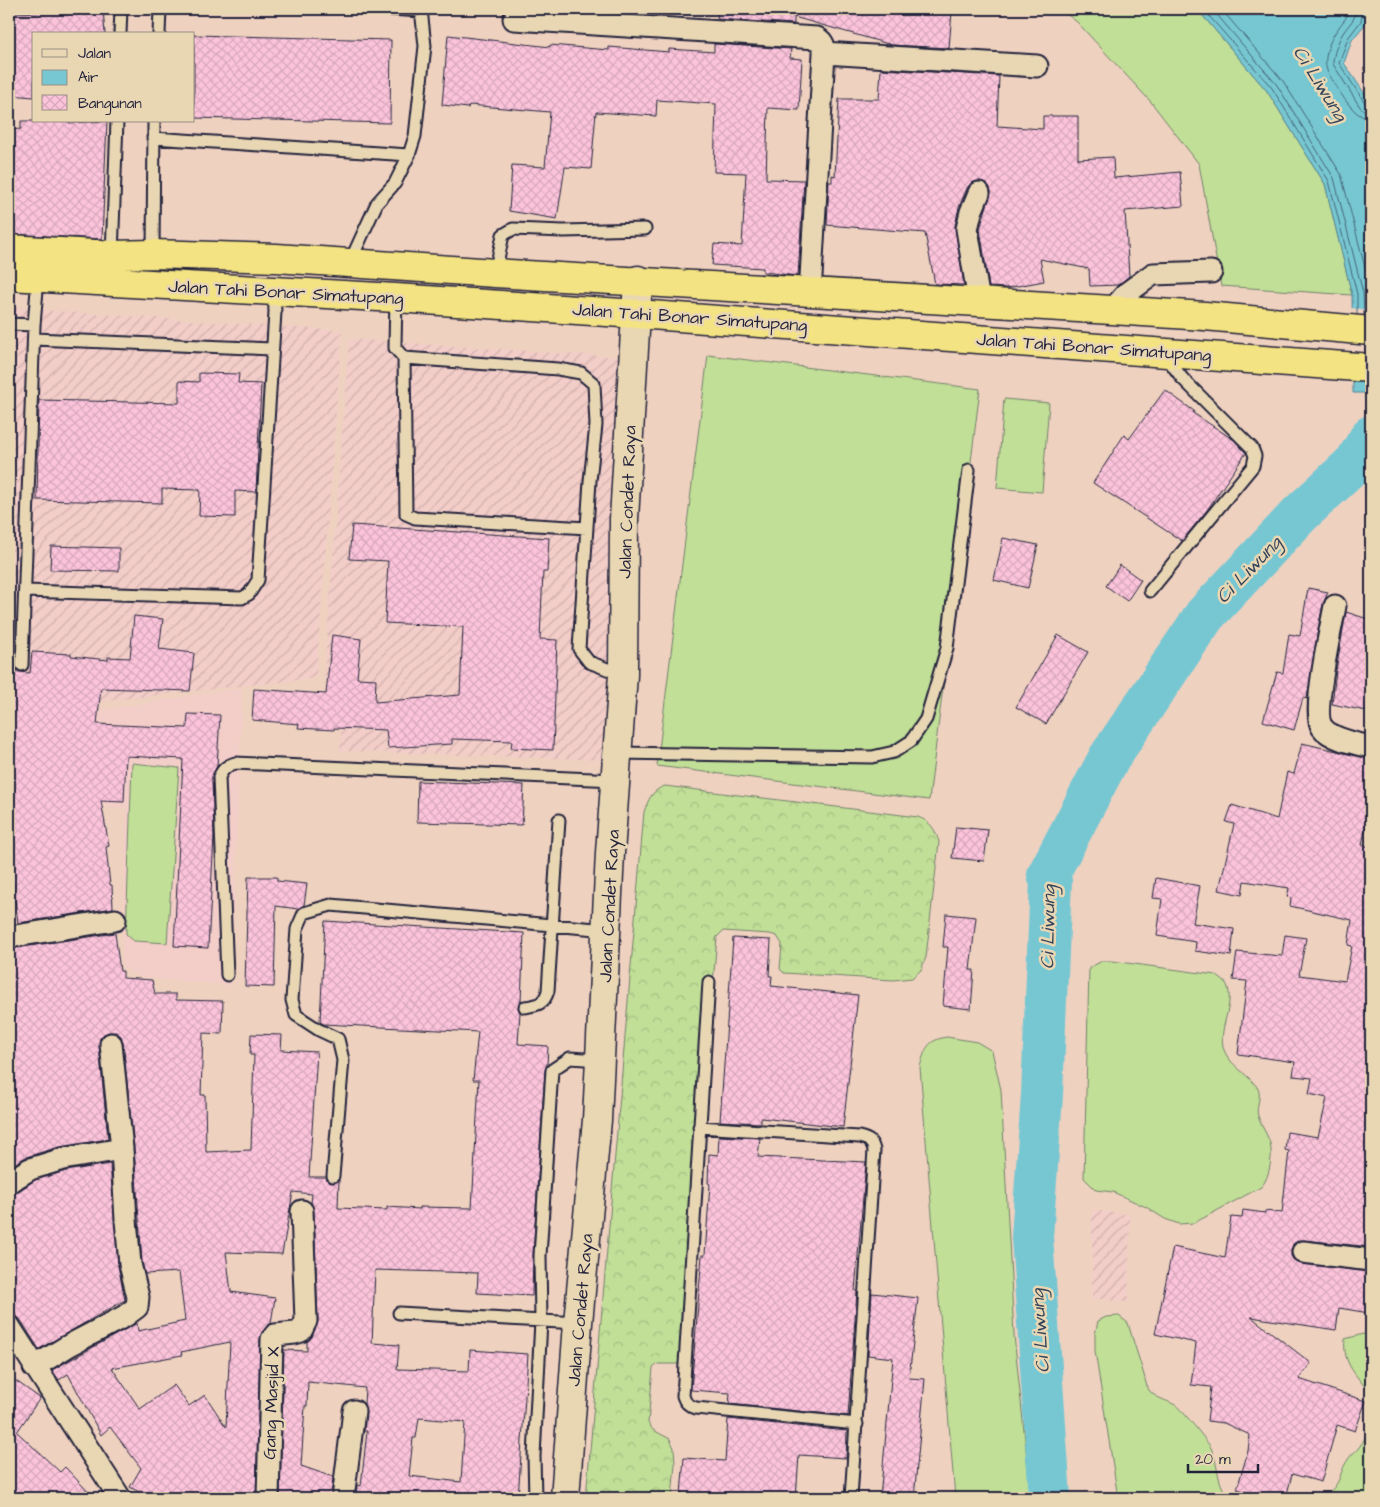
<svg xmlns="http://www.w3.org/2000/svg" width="1380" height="1507" viewBox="0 0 1380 1507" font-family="'Architects Daughter',sans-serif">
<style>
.built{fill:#f3cdc8}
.industrial{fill:url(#industrial-furrows)}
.grass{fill:#c1df97;stroke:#728069}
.forest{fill:url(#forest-crowns);stroke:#728069}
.water{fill:#77c7d2;stroke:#558596}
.pier{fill:#efd1c0}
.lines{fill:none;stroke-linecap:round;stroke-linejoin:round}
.shore{stroke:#446477;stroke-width:1}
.river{stroke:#77c7d2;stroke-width:42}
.building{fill:url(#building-cross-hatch);stroke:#22223b;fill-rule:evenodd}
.lane-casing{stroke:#22223b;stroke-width:15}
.street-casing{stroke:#22223b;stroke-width:25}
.secondary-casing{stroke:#22223b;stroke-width:31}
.highway-casing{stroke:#22223b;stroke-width:31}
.lane{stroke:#e9d7b4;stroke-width:11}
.street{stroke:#e9d7b4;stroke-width:21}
.secondary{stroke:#e9d7b4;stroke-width:28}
.highway{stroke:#f4e382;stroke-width:28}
.labels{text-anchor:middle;stroke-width:5;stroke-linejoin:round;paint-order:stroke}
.street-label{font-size:18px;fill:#22223b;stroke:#e9d7b4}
.water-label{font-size:19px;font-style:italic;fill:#334359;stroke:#e9d7b4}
</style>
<defs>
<pattern id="industrial-furrows" width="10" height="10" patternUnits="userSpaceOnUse" patternTransform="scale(1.25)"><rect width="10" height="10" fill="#f3cdc8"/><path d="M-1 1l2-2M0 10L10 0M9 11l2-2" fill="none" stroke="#d0b0ad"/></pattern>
<pattern id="forest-crowns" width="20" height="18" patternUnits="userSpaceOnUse" patternTransform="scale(1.25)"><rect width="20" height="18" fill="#c1df97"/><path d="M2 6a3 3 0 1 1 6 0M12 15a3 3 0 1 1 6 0" fill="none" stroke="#a6bf83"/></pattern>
<pattern id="building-cross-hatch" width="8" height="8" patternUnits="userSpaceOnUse" patternTransform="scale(1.25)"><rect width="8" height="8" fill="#fcc4db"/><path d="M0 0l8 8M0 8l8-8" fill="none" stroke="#d8a8bd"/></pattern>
</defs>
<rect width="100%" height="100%" fill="#efd1c0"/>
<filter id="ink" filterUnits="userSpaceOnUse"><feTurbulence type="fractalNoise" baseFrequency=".02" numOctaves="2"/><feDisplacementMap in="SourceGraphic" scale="10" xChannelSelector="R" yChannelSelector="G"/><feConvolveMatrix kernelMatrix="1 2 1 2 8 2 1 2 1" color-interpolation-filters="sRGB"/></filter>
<g filter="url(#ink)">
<path class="built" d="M242,688L231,985L140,977L122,967L127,808L91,805L96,711Z"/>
<path class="industrial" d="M1352,9H1371V45L1368,41L1366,23Z
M9,308L342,331L316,678L9,711Z
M349,339L632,358L611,760L340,751L345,681L324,679Z
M1092,1210L1130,1215L1128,1302L1092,1298Z"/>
<path class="grass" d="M1060,9H1197L1267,91L1325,184L1352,295L1221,286L1199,164L1151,102L1077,22Z
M708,355L980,389L929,800L657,766Z
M1004,399L1049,403L1042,492L997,488Z
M132,763L179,768L167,943L134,941L126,934Z
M1102,961H1112L1216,975C1219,978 1225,981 1227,985C1235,1004 1219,1026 1223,1046C1226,1063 1247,1073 1257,1087C1263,1096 1255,1106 1258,1116C1260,1124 1266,1132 1269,1140C1274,1152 1270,1178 1261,1187L1194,1223L1179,1224L1165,1219L1146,1207L1113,1192L1096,1190L1084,1178L1089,968Z
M947,1037L977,1042L992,1051L1001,1090L1014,1335L1031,1498H955L920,1067C925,1049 927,1040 947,1037Z
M1119,1316L1128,1323C1133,1341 1139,1358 1144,1375C1145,1379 1146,1386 1149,1390C1154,1398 1167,1400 1175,1405C1182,1409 1205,1439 1210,1446C1219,1462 1216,1488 1231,1498H1118L1095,1351V1335L1098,1321L1106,1317Z
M1363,1334H1371V1395C1358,1376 1342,1365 1345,1339Z
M1371,1417V1498H1319C1344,1486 1336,1476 1349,1458C1352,1453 1357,1451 1360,1446C1367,1437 1369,1427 1371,1417Z"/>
<path class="forest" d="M665,786L918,817C931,822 935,829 939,842L926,957L921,970L912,978L893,980L784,973L780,969L782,944L777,936L770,934L723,931L717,937L681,1357L678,1364H658L653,1368L648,1423L653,1430L670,1439L674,1448L675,1464L672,1498H586L644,812C648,800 652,790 665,786Z"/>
<path class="water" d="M1197,9H1368L1366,23L1352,40L1344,63L1371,103V393H1353L1352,295L1325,184L1267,91Z"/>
<path class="pier" d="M1350,308L1371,310V382L1350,380Z"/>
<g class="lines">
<path class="shore" d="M1203,9L1272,88L1329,181L1357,294V315
M1212,9L1277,85L1334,178L1363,293L1364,315
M1221,9L1283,81L1341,174L1371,291V316
M1349,9C1348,18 1342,22 1337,30C1329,41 1322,60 1328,73C1338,88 1352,118 1371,119
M1357,9C1355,20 1349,24 1343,33C1338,41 1333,55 1333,64L1360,107L1365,111L1371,112
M1363,9L1361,21L1348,38L1339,63L1365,103L1371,105"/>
<path class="river" d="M1050,1498L1032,1237L1042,1095L1051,880L1048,875L1109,758L1205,615L1300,514L1355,463L1371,436"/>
</g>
<path class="building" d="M49,9H103L105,34H34V97L10,95L13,67H9V13L49,12Z
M718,9H923L952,11L949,48L892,45L794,17V24L717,19Z
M194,35L391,40L390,123L194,118Z
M448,35L550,47V45L609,50V47L669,52V49L714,52V44L791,49L790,58L802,59L799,110L768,108L766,179L804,180L798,276L763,272V268L712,265L714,244L742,246L746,173L714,172L716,104L657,100L656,116L596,112L591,169L565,167L557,219L509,211L512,165L545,167L550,112L469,105L468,108L442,105Z
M881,69L999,76L997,126L1043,129V116H1078V159L1113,157L1114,178L1180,172L1183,206L1125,211L1129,276L1118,285L1090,286L1089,269L1040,259L1044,281L1007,288L989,287L980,229L991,192L989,186L984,182L977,181L971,183L967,188L959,207L955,226L964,285L935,284L925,233L827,225L829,182H832V175L835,176L839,99H879Z
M21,121H69V123L107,121L102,239L9,234V130L21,129Z
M199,373L239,374L238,383L261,384L256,492L235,491V517L199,516L200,490L162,489V503L37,500L39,400L179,403V381L199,382Z
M1165,390L1194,411L1193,413L1234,440L1246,453L1207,510L1182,541L1093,483L1124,435L1129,439Z
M352,525L549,538L547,572H543L540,639L557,640L553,750L511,748L512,741L452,739V744L388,748L386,730L334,728V730L298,728L299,724L252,720L254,689L326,694L332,635L361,639L357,678L376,679L375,702L460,695L463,627L385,623L388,561L349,559Z
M1003,538L1038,545L1028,588L994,580Z
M51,546L119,548V571L50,570Z
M1120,565L1141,580L1127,601L1106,586Z
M1308,588L1328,592L1323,604L1318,629L1307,699L1303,698L1294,730L1263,721L1277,672L1283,673L1289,634L1300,636Z
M1346,612L1371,620V712L1332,704L1336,671Z
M134,616L163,619L159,649L194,653L190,691L101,688L97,724L187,728L188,714L220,715L217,766L212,777L214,836L208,948L174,946L183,759L126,756L124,802L101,801L109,846L106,847L110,885H112L113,908L18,923L12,876H9V671L30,673L32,652L71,654V656L108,660V657L130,658Z
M1058,635L1088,652L1046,724L1016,707Z
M1302,743L1371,759V776L1365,819L1367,820L1362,845L1371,847V1247L1304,1240H1299L1293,1244L1291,1251V1256L1295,1262L1301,1264L1371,1272V1295L1369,1313L1339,1308L1336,1330L1251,1317L1311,1363L1299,1379L1366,1401L1355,1431L1337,1425L1321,1482L1292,1474L1286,1498H1269L1237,1489L1248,1451L1250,1435L1224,1423L1207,1421L1211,1387L1191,1385L1196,1343L1155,1334L1173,1247L1225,1258L1231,1217L1242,1218L1243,1210L1265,1213V1211L1282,1213L1289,1151L1285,1150L1287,1132L1318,1137L1327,1098L1309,1094L1312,1078L1293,1076L1295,1062L1238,1054L1247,981L1233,980L1237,952L1282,956L1285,935L1306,938L1299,975L1345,981L1352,946L1348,945L1352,920L1290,906L1291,898L1287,897L1289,888L1244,881L1242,895L1219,890L1234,824L1226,822L1232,805L1277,819L1287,772L1294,774Z
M418,781L524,785L522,825L417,822Z
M956,827L988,830L984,861L952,858Z
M248,877H277V881L307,884L304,905L298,909L276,906L274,987L245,986Z
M1156,878L1200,886L1193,923L1234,929L1231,956L1195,951L1196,942L1157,936L1162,899L1153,898Z
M946,914L976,917L970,970H974L971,1009L943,1006L948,947H943Z
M325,921L524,933L521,1001L518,1008L520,1012L518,1044L548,1046L547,1065L545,1070L533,1256L532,1296L477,1293L478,1273L375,1270L372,1343L399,1345L397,1369L469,1371L470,1350L528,1354L518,1498H356L357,1485L361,1486L367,1431H364L366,1413L364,1404L365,1388L308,1382L307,1406H305L301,1466L333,1477L331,1498H280L284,1350L307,1351V1341L312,1337L318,1321L314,1211L311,1203L312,1194L293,1192L282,1254L226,1252L231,1292L275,1298L271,1323L262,1332L260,1339L256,1498H150L130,1487L141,1468L110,1427L101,1435L68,1374L59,1380L52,1370L137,1323L138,1331L185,1321L179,1272L145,1274L142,1262L134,1148L123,1043L121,1036L116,1032H110L104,1034L100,1038L99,1045L108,1139L59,1147L26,1157L9,1167V949L115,933L120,971H123V978L152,980L155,994H176V1000L223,1001L222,1034L203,1033L201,1095H205L206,1152L251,1150L254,1055H250L251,1034L282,1035L281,1050L317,1052L309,1177H326L328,1182L332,1183L339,1180L338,1208L387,1210V1207L420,1209V1207L472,1208L479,1080H473L478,1032L323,1024L320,1022ZM230,1342L226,1427L205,1395L189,1406L174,1385L140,1409L112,1368L182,1355L181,1352ZM419,1418L465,1422L461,1482L409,1476L413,1438H416Z
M733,938L771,940L769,976H772L771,986L858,995L843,1127L761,1118V1123L720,1121Z
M719,1136L760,1138L758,1157L866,1162L855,1291H857L848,1416L729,1404L730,1393L691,1390L702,1255H705L710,1184L708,1183L709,1154L718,1155Z
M110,1164L118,1265L125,1300L39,1349L20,1319L9,1309V1194L16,1193L35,1180L66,1171Z
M872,1293L918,1298L909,1378L925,1379L914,1498H880L893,1358L868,1355Z
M9,1376L40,1398L17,1432L60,1472L65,1467L94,1498H9Z
M728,1419L847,1431L846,1458L799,1455L796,1498H733L681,1494L684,1458L725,1461Z"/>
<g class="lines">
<g class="lane-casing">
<path id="lane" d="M389,9L421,11
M120,34L121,9
M159,34L160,9
M153,138L409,155
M153,254L154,121
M112,255L117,121
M350,262L377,203L395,183L409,155L415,136L425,46L421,9
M495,273L503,235L513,229L563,231L645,229
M396,298L395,345V348L404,358L406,514L415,518L587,528
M9,324L34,325
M34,339L272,349
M404,358L558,369L581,373L594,384L596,425L590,481L579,649L589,662L623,675
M25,591L242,598L249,594L258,580L275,312L274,291
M1150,591L1253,466L1255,456L1252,448L1182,378L1165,355
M22,665L34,325L38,278
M618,753L872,757L894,752L911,741L926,719L947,648L969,470
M227,975L219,777C223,769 226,766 235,763L615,780
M709,982L683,1396C685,1403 689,1406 696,1408L857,1424
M525,1007C538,1005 544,1004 548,991L559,820
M699,1127L859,1137C868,1139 872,1141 874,1150L851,1498
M333,1176L343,1060L338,1039L319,1030L296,1015L292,1000L297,929L304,913L331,905L607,930
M399,1313L578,1323
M535,1498L534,1456L541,1321L540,1256L552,1070L570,1058L600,1060"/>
</g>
<g class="street-casing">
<path id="street" d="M514,19L817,38C824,42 824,46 824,53L811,277
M824,53L1037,66
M979,193L971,212L967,229L979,301
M1112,310L1127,293L1153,274L1211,272
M1335,606C1331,627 1312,713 1322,727C1330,739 1358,744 1371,747
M9,937L115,920
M9,1182L30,1169L63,1159L122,1149
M1303,1252L1371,1260
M9,1326L120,1498
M34,1367L68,1346L125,1316L137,1307L138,1297L130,1264L126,1220L122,1149L111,1044
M268,1498L272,1339L275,1335L295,1333L301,1331L306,1321L302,1211
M343,1498L354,1411"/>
</g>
<g class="secondary-casing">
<path id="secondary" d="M565,1498L578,1323L597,1120L610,853L623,675L624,519L638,280"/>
</g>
<g class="highway-casing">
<path id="highway" d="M9,249L112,255L153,254L276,258L495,273L1112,310L1205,316L1371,331
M9,276L396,298L637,314L1371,368"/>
</g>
<use href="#lane" class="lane"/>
<use href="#street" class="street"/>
<use href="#secondary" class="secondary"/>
<use href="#highway" class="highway"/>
</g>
</g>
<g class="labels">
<g class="street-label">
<text transform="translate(286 292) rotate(3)" y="6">Jalan Tahi Bonar Simatupang</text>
<text transform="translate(690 317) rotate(4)" y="6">Jalan Tahi Bonar Simatupang</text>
<text transform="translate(1094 347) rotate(4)" y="6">Jalan Tahi Bonar Simatupang</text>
<text transform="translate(627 502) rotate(-88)" y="6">Jalan Condet Raya</text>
<text transform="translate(609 906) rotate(-87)" y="6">Jalan Condet Raya</text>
<text transform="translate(580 1310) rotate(-85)" y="6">Jalan Condet Raya</text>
<text transform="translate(271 1403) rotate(-88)" y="6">Gang Masjid X</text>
</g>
<g class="water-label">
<text transform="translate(1321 83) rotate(58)" y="7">Ci Liwung</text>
<text transform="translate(1248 569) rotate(-46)" y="7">Ci Liwung</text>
<text transform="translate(1047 927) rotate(-89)" y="7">Ci Liwung</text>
<text transform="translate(1039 1331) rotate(-94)" y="7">Ci Liwung</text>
</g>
</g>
<rect width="1380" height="1507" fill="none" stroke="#e9d7b4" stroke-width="30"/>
<rect x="15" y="15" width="1350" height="1477" fill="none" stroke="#22223b" stroke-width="2" filter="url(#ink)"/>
<rect x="32" y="32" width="162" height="90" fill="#e9d7b4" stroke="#998f84"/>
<rect x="42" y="49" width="25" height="8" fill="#e9d7b4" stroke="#998f84"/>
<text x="78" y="58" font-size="15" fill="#22223b">Jalan</text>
<rect x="42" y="70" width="25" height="15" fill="#77c7d2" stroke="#998f84"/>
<text x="78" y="82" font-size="15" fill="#22223b">Air</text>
<rect x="42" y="95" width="25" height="15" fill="url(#building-cross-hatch)" stroke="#998f84"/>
<text x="78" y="108" font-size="15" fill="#22223b">Bangunan</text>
<path d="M1188 1464v8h70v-8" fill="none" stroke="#22223b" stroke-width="2.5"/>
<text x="1195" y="1464" font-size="15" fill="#22223b" stroke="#e9d7b4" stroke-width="4" paint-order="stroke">20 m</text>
</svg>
